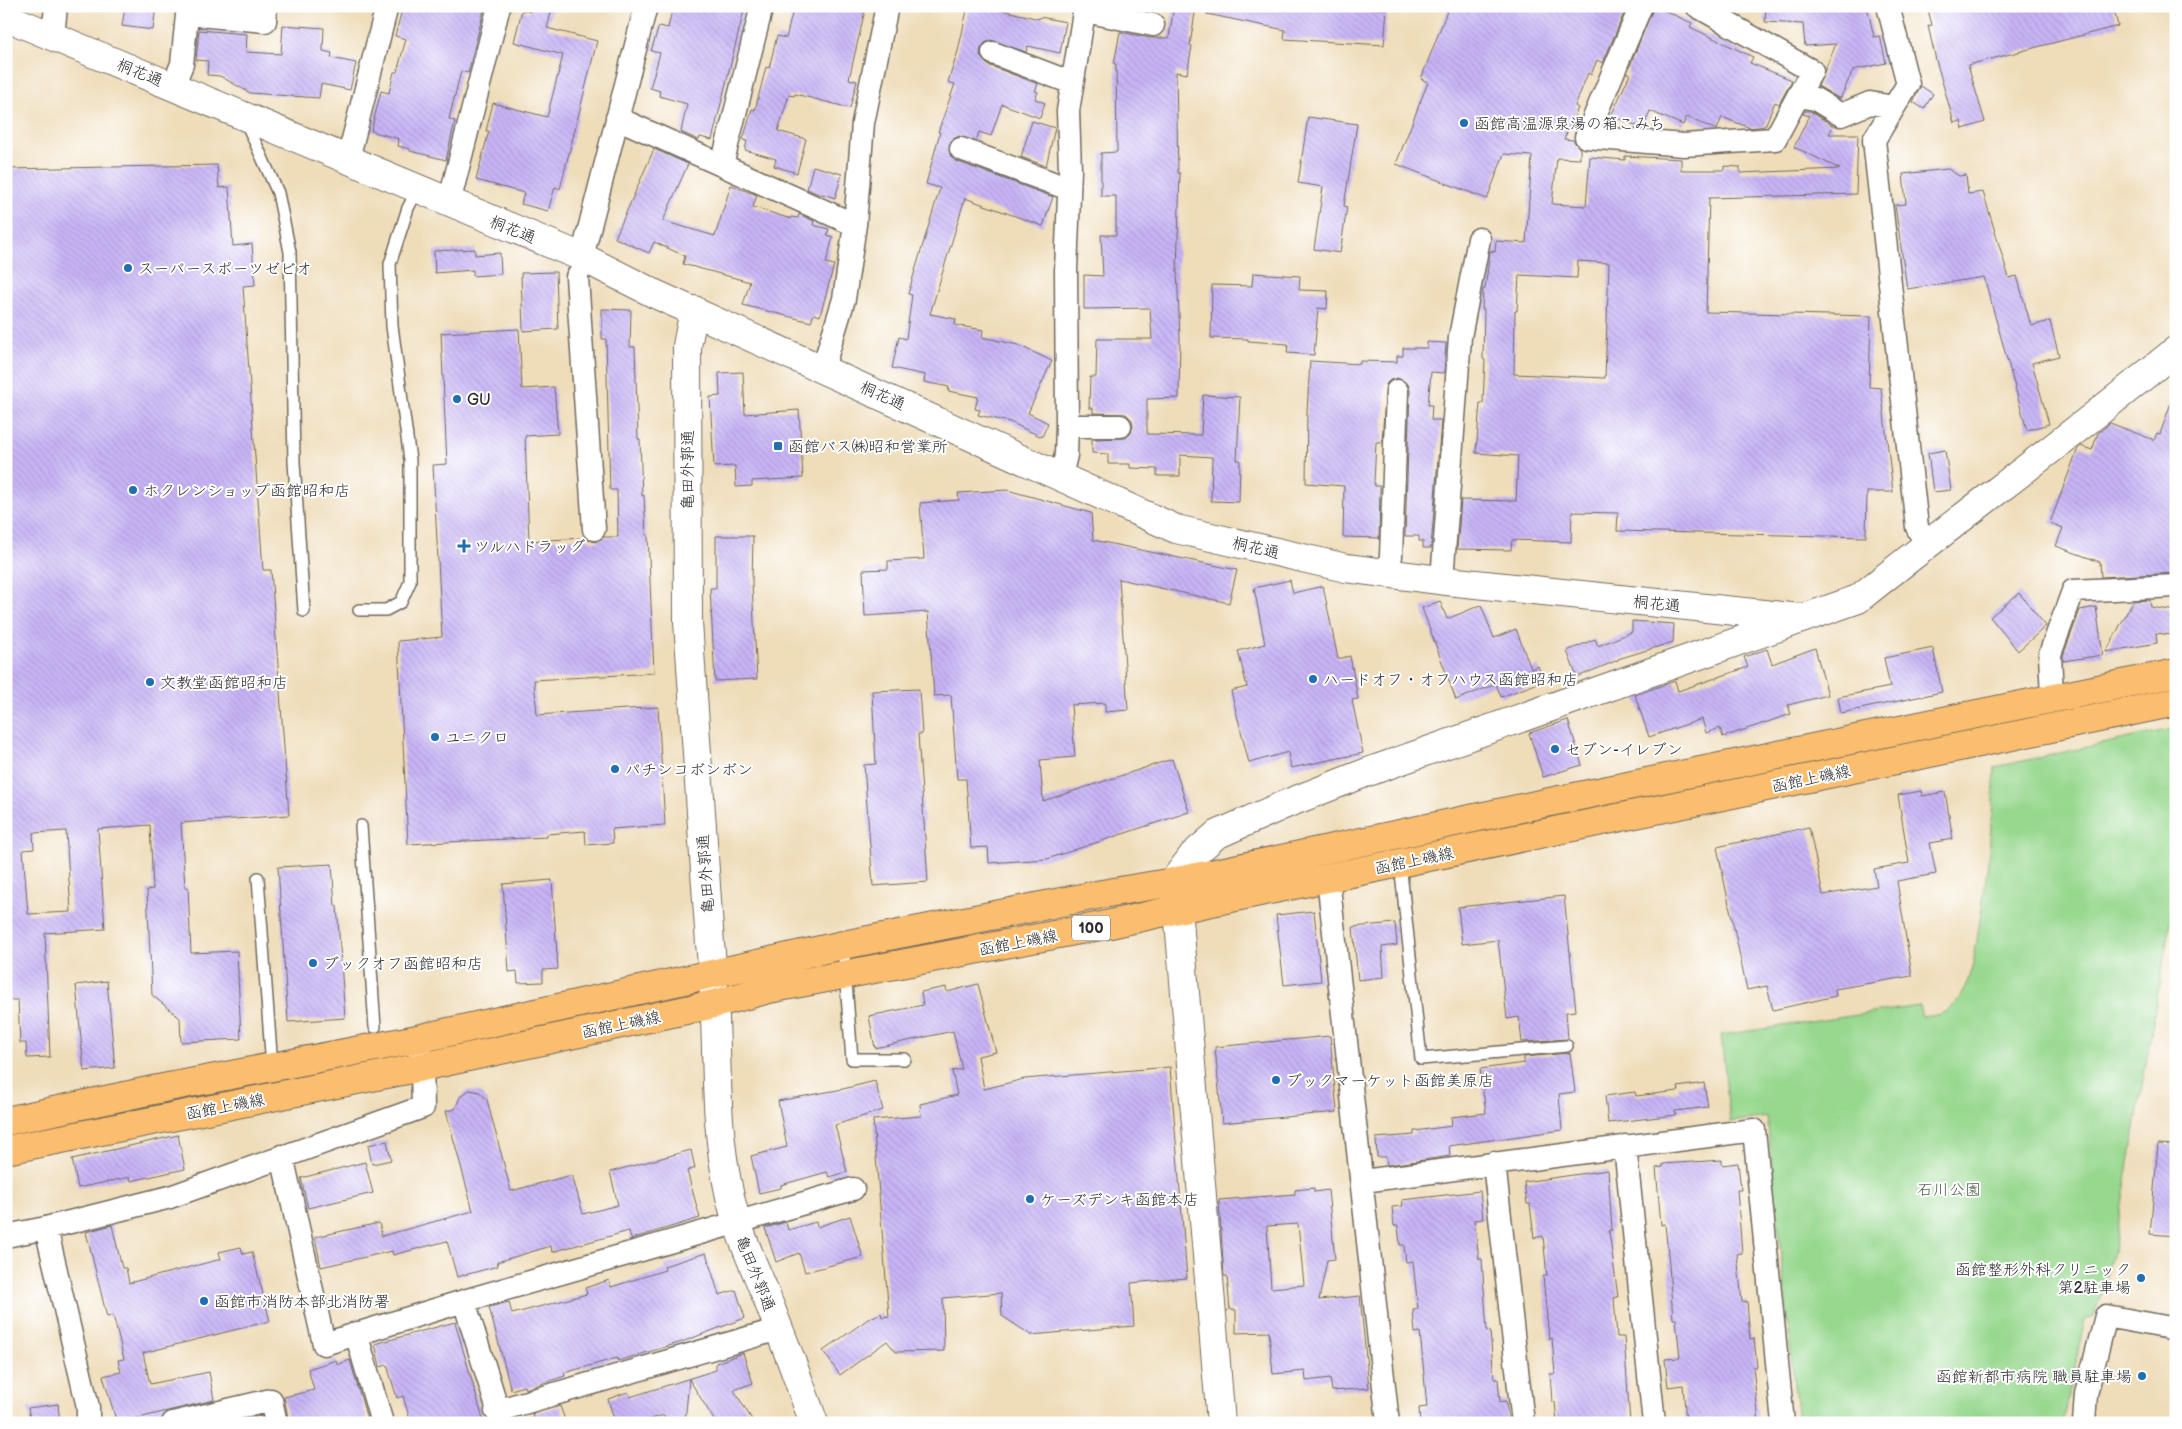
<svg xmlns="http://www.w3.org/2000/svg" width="2182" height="1429" viewBox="0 0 2182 1429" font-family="'Balsamiq Sans','Klee One',sans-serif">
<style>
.park{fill:#97d88e;stroke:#61825c}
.building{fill:url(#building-back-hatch);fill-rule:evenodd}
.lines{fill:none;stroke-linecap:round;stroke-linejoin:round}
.service-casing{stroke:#70695d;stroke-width:14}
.minor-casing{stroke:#70695d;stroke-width:25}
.tertiary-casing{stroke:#70695d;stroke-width:30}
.primary-casing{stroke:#70695d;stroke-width:30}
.service{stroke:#fff;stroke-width:11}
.minor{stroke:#fff;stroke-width:22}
.tertiary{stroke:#fff;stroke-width:28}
.primary{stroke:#fbbd6e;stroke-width:28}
.poi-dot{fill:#1f6fb2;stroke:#fff;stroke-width:2}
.labels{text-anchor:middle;stroke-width:4;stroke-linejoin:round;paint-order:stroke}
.shield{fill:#fff;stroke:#6b6b6b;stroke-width:1}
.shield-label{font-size:15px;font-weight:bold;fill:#2b2b2b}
.street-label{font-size:16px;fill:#2b2b2b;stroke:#fff}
.poi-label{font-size:16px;fill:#2b2b2b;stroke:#fff;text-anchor:start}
.park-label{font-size:16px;fill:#4b5f49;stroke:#fff}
</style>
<defs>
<pattern id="building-back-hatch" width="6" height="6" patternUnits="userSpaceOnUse" patternTransform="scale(1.25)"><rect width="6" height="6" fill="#c7b4f6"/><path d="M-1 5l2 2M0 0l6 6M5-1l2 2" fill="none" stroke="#ab9bd3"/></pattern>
</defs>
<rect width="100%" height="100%" fill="#fff"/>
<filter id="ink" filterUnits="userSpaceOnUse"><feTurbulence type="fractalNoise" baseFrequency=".02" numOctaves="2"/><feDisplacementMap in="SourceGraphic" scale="10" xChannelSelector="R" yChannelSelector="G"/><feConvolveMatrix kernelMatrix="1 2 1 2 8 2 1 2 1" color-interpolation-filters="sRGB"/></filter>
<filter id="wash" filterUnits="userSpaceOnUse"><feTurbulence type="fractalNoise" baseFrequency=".0096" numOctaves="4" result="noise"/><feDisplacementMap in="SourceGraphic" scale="20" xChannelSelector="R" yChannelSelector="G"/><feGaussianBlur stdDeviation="1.12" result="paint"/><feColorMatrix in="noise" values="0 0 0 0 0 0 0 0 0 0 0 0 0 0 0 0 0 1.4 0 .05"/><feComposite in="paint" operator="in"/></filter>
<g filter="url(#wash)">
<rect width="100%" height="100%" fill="#efddba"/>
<path class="park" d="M2176,728V887L2115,1245L2094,1316L2085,1319L2063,1423H1798L1767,1117L1730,1122L1721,1035L1919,1006L1922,1017C1933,1016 1947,1014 1954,1005C1972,983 1975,954 1979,926C1988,873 1992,821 1995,767Z"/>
<g id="blocks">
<path class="building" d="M125,6H156L153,30L122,26Z
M403,6H485L468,73L461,71L449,119L455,121L446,160L410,151V149L398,146L399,139L371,131L381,91L389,93L394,72H397L406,39L395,36Z
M531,6L552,9L547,28L597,41L560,189L555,187L548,211L521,204L524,193L476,180L489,131H486L493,103L547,117L563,55L514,42L522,10L530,12Z
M673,6H745L712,140L700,137L699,140L681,132L687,104L659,96L660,91L650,88L660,53L651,51L659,26L668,28Z
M794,6H866L849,79L857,81L850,108L795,94L794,96L789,95L778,131L806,139L797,173L774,166L776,159L745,150L747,141L743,140L752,109L755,110L766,67L769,68L777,36L786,38Z
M968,6H986L1039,19L1040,17L1066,22L1060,53L1028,46L1026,52L991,40L985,43L981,48L980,56L988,65L1038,84L1035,91L1038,92L1035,99L1045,103L1040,118L1002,104L991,136L979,132L976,141L959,136L953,139L949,145L951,157L956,161L1053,197L1043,226L965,198L930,314L956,319L955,325L983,330L982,337L1018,345L1052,361L1028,413L1048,423L1042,437L1010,422L978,415L980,410L975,409L978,397L948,391L949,387L924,382L925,375L892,368L899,337L906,339L912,295L908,294L940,188L926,184L940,132H938L955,84L948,82L958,51Z
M1174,6H1196L1190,45L1192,46L1187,74L1176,72L1178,173H1180L1177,271L1180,337L1179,398L1147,399V434L1201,435L1203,395L1240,397L1237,460H1240L1239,502L1211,501L1212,457L1180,455V476H1157V469L1130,468V464H1108V454L1092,453V439L1126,438L1131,433L1133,426L1132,420L1126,414L1093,413V408H1089L1090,377H1096L1097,339H1152L1150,308L1084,309V275L1103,276L1101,235H1116V196H1101V153L1117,152L1116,64H1114L1120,32L1150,38H1169Z
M1208,6H1264L1286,11V6H1341L1387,9L1384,45L1284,39L1285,30L1207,14Z
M1449,6H1627L1603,63L1597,60L1591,75L1588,73L1575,106L1578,108L1564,139L1573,140L1580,149V159L1557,158L1552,204L1586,206L1590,157L1625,160V156L1681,159V170H1724V166L1740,167V173L1840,169L1794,147L1809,116L1803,114L1805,111H1810L1833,126L1829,134H1858L1856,194L1709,198L1706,312L1871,316L1869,387L1881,388L1893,492H1867L1866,537L1617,531L1618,513L1572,512L1571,542L1512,540L1511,550L1457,549L1461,500L1516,501L1518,456L1476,453L1480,403H1483L1485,360L1483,359L1484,309H1482L1483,289H1485L1490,251L1495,252L1496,241L1526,243L1532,156L1504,154L1487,199L1396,164L1428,82L1421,79ZM1578,261L1609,263L1605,378L1514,374L1515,311H1517L1519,275L1577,278Z
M1654,6L1692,23L1690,27L1753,57L1750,63L1792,80L1779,104L1775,102L1765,126L1750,128L1722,117L1717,130L1686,117L1683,125L1650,111L1643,128L1611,116L1630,74L1627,73Z
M1766,6H1867L1874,37L1880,36L1886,63L1853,70L1840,99L1818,86L1836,44L1805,46L1803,24L1765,22Z
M1927,6H2113L2118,26L1968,65L1985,122L1963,129L1961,121L1954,123L1936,60L1928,26L1932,25Z
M283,25L324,28L323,51L332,53L331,58L356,63L350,90L321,84L319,98L250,93L220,76L207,75L208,61L196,60L199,30L247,34L246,52L281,54Z
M1921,86L1933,94L1924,109L1913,102Z
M1308,117L1357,124L1344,206L1347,207L1340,253L1314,249L1323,187L1298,183Z
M1032,121L1055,128L1046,166L1021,157Z
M654,149L688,164L663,221L715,236L731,185L757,195L753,207L791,219V217L798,218L799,214L814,221L813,225L829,229L827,235L833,237L826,263L834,265L820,316L814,314L811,322L743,305L750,282L683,264L685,256L654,242L649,253L615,238Z
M217,165L219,188L229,187L233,246L252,244L255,285L243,286L263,570H271L289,815L181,823L185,888L188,887L191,953L237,951L241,1039L181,1042L180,1018L152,995L147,890L153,889L150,825L98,829L105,929L45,933L50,1057L27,1058L26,1043H20L18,1000H6V476L10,475L6,432V169ZM66,831L71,912L28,914L23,850L34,849L33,833Z
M813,166L842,174L835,198L822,194L821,195L807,189Z
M1948,169L1959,176L1966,175L1968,194L1983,192L2009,278L2017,276L2031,326L2050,321L2059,356L2032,363L2049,424L2027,430L1984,277L1907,289L1895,205L1906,204L1903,174Z
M475,249V255L500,253L501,274L473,276V270L435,273L434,251Z
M556,272L558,329L523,331L521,273Z
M1253,273L1300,276L1299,290L1328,291L1327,309L1318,308L1314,355L1287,353L1288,344L1248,341V339L1211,338L1212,285L1252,286Z
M602,309L631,310L630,347H635L638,439H640L642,496L644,495L646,535H648L654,673L534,680L537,715L658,707L665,825L612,829L613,843L586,845L585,831L547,834V837L408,844L398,641L442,637L433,465L447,464L441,333L519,329L522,389L554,387L558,434L525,436L529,541L585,538L595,542L604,537H618L617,490H610L606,339H602Z
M1427,342L1446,343L1444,373L1431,372L1428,405H1432L1431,420H1441L1431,548H1423V541H1419V536H1405L1410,391L1408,384L1398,378L1390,380L1386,384L1382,442H1376L1374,483L1375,486H1380L1379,538L1343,537L1344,486L1306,483L1307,412L1310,361L1360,364V361L1397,362V356H1403V348H1427Z
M743,372L745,414L799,410L803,478L752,481V486L736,487L735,466L714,467L710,397L720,396L719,373Z
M2173,397L2176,398V573L2101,577L2100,562L2056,546L2063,528L2050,523L2078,448L2081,446L2092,450L2098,433L2110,423L2154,440L2157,433L2160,434Z
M1945,450L1951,490L1933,492L1928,453Z
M1007,490L1091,513L1093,540L1237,570L1229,603L1119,579L1128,710L1105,712V703L1071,705L1075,757L1040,760L1043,801L1172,759L1189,812L1047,859L989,863L988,847L971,848L966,779H957L951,695L934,696L928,612L865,616L863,570L888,569V561L924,559L920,503L959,500L958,493Z
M716,536H753L752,583L757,679L715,681L710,588H716Z
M1290,580L1293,593L1323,586L1338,659L1350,656L1358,699L1352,700L1363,753L1291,768L1288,752L1249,763L1231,691L1247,687L1238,651L1265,644L1254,588Z
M2019,593L2046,626L2018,651L1990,617Z
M2150,600L2151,607L2176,611L2172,635L2156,633L2157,643L2106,652L2133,601Z
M1440,601L1447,619L1481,605L1494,638L1516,629L1531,669L1538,666L1544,681L1501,697L1496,684L1456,700L1422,608Z
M2096,607L2103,655L2063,661V656L2080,610Z
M1632,621L1674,624L1673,642L1618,659V660L1577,677L1567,651L1595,639L1598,646L1632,632Z
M1815,648L1828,695L1788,705L1791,714L1723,737L1720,728L1706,733L1702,719L1649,737L1635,695L1675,681L1678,691L1748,667L1744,657L1767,649L1772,664Z
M1933,648L1942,692L1841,713L1838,697L1890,687L1884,658Z
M919,689L922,734H918L928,882L873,886L864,765L876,764L872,691Z
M1568,720L1582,765L1543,777L1529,733Z
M1921,791L1922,796L1945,792L1953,839L1930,843L1936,874L1897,881L1912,976L1835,989L1836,996L1773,1010L1767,986L1747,990L1717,847L1809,827L1823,895L1877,886L1874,869L1909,863L1898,795Z
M332,864L335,906H337L345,1018L288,1022L278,867Z
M552,880L558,969L543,970V982L518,983L517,971L509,972L503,884Z
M1564,896L1576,1011L1566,1012L1568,1039L1522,1042L1519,1017L1507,1019L1498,940L1462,944L1458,907Z
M1314,911L1321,981L1284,985L1276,915Z
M1395,923L1397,945L1382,947L1384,977L1358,980L1353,927Z
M107,981L115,1068L84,1071L76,985Z
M978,984L996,1052L978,1056L984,1089L1024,1079L1170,1067L1187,1278L1131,1283L1134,1326L1031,1335L1002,1316L1001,1293L943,1298L944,1351L896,1352L887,1341L840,1375L823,1351L868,1319L881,1313L882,1317L889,1316L873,1120L921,1116L920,1104L957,1095L952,1071L962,1069L953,1031L875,1048L869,1016L923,1005L921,992L946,987L947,992Z
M1330,1036L1337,1112L1222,1123L1215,1047Z
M1570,1053L1575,1092L1559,1094L1562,1130L1449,1146L1450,1156L1410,1162L1387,1165L1386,1157H1377L1376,1138L1414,1135V1131L1452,1126L1451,1117L1486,1113L1480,1069L1524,1063V1057Z
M875,1081L883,1110L835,1125L847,1172L829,1177L827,1172L781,1185V1188L759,1193L751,1156L787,1147L778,1101L843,1089Z
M1704,1083L1708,1107L1675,1111L1676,1115L1608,1123L1605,1096L1635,1092L1636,1096L1679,1091L1678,1087Z
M469,1090L480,1092L487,1100L511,1191L572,1175L583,1214L618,1205L610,1172L691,1150L695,1168L687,1171L700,1218L631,1239L629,1231L552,1252L551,1246L497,1262L498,1266L457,1277L447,1241L393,1255L392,1251L321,1267L315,1237L379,1223L382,1236L473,1211L446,1111L455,1109L460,1097Z
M178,1135L185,1169L131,1181L130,1177L78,1188L72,1159Z
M387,1141L391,1160L372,1164L368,1145Z
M2158,1144L2176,1145V1236L2150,1234Z
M1722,1160V1165L1738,1163L1741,1190H1737L1742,1253L1737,1254L1742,1302L1747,1301L1750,1339L1754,1338L1757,1367H1753L1759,1423H1686L1683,1385L1668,1387L1665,1359L1680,1358L1676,1319H1673L1669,1265L1665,1224L1661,1225L1656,1168L1663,1167V1164Z
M365,1162L373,1193L308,1208L301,1178Z
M1608,1170L1612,1230L1609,1231L1618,1297L1614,1298L1617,1337H1624L1630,1423H1557L1555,1402H1552L1550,1374H1555L1552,1338L1549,1339L1543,1276H1547L1543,1236L1534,1238L1530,1204H1527L1524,1182Z
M1314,1188V1192L1328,1190L1335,1259L1327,1260L1319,1300L1360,1296L1369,1388L1332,1391L1330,1378L1306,1381L1305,1371L1273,1374L1269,1332L1236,1333V1310H1230L1227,1276H1224L1219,1200L1295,1194V1190ZM1298,1224L1304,1285L1271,1288L1267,1226Z
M1480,1191L1483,1219L1474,1220L1479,1259H1482L1487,1332L1490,1331L1494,1379H1498L1500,1402L1506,1401L1509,1423H1420L1419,1408L1427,1407L1420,1332L1415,1333L1413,1310L1418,1309L1413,1261L1406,1262L1404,1245H1400L1398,1226H1394L1392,1207L1403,1206L1402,1200Z
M850,1216L863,1257L805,1272L799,1253L776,1262L765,1228L786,1222L788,1230L816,1222L817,1227Z
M112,1225L122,1268H126L129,1283L221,1259L219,1252L241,1247L243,1254L252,1252L270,1321L143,1353L150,1384L209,1372L214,1400L117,1423L103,1376L121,1372L118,1360L124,1359L113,1315L107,1317L86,1232Z
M706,1253L719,1295L736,1290L745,1318L682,1342L618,1361L617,1358L564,1373L565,1376L525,1389L524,1386L511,1390L489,1307L509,1302L512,1314L587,1294L585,1288L609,1280L611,1287L665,1270L664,1266Z
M455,1322L484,1423H411L403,1396L397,1398L387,1365L380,1367L375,1344Z
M743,1353L753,1383L734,1390L754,1423H716L689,1379L685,1423H663L664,1415L639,1423H615L608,1399L628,1392L630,1397L716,1370V1363Z
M336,1360L337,1365L350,1360L367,1419L352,1423H289L284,1397L314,1390L308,1369Z
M58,1404L60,1423H31L28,1408Z
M560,1406L566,1423H535L532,1414Z
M261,1416L263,1423H239V1421Z"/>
</g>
</g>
<g filter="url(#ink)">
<use href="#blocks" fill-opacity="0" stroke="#70695d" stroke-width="1"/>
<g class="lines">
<g class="service-casing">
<path id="service" d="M246,122L278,193L290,252L294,462L304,611
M359,610H386L401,602L410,582V460L392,326L390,264L408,208L418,189
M361,826L375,1027
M1400,863L1421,1059L1567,1046
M258,878L272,1067
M843,945L852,1059H905"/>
</g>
<g class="minor-casing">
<path id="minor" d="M1641,6L1586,137L1684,145L1775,139L1798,96L1815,99L1841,115L1870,103L1894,107
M1697,6L1812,71L1798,96
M1888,6L1908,84L1874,140L1917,527L1926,545
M1085,11L1153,25
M187,14L265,21L266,6
M53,37L56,6
M993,53L1072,83
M173,86L182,64L188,6
M617,118L855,225
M961,149L1069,189
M348,159L387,6
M722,165L762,6
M449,203L499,6
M582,257L646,6
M577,277L594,529
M823,368L844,299L855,225L863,123L887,6
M1067,426H1120
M1061,476L1066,455L1067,426L1066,271L1070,170L1068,111L1085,6
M1388,572L1391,556L1397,391
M1442,580L1460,337L1479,239
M2052,697L2050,654L2073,591L2176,586
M1328,878L1388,1423
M1625,1146L1654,1423
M282,1156L324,1344L464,1301L853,1189
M1494,1163L1523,1423
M1363,1181L1754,1130L1783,1423
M46,1228L88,1407V1423
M6,1236L46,1228L170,1197L423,1107L422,1067L419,1050
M464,1301L502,1423
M356,1333L382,1423
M496,1411L779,1329
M173,1423L271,1400L276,1423
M2084,1423L2086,1394L2106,1316L2176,1329"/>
</g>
<g class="tertiary-casing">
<path id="tertiary" d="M6,17L582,257L655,294L1176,529L1346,568L1447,581L1801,618
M694,310L687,346L688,622L710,944C720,1026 711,1111 729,1192C736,1226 750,1257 763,1288C781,1333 798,1378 814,1423
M1221,1423L1178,909L1173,882L1194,854L1216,835L1286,804L1365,773L1858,599C1963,515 2072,436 2176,350"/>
</g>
<g class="primary-casing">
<path id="primary" d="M6,1121L153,1090L417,1039L843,945L1102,894L1173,882L1545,803L2176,673
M6,1150L422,1067L714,1004L769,989L1106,925L1178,909L2176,702"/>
</g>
<use href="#service" class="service"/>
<use href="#minor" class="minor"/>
<use href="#tertiary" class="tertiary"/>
<use href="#primary" class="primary"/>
</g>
</g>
<g class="poi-dot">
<circle cx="1464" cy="123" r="5"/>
<circle cx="128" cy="268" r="5"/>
<circle cx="457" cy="399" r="5"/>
<rect x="773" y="441" width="10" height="10" rx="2.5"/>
<circle cx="133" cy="490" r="5"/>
<path d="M461.5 538.5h5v5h5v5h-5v5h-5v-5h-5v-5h5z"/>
<circle cx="1313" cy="679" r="5"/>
<circle cx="150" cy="682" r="5"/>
<circle cx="435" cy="737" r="5"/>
<circle cx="1555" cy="749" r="5"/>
<circle cx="615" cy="769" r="5"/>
<circle cx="313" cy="963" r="5"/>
<circle cx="1276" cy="1080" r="5"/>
<circle cx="1030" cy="1199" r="5"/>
<circle cx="2141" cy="1278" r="5"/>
<circle cx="204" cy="1301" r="5"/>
<circle cx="2142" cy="1376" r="5"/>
</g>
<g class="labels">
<rect class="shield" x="1072" y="915.5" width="38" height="25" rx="4"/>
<g class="shield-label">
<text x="1091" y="933">100</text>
</g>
<g class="street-label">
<text transform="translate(140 72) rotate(22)" y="6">桐花通</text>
<text transform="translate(513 229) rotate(22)" y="6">桐花通</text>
<text transform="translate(883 395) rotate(24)" y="6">桐花通</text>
<text transform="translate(687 470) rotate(-90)" y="6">亀田外郭通</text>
<text transform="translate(1256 547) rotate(13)" y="6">桐花通</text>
<text transform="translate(1657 603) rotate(6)" y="6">桐花通</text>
<text transform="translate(1811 778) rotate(-12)" y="6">函館上磯線</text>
<text transform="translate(1414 860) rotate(-12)" y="6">函館上磯線</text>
<text transform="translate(705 874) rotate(-94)" y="6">亀田外郭通</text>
<text transform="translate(1018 942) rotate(-11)" y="6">函館上磯線</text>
<text transform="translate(621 1024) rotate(-12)" y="6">函館上磯線</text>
<text transform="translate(225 1106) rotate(-11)" y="6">函館上磯線</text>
<text transform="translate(756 1273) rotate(68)" y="6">亀田外郭通</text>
</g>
<g class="poi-label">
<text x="1474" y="129">函館高温源泉湯の箱こみち</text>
<text x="138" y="274">スーパースポーツゼビオ</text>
<text x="467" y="405">GU</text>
<text x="788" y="452">函館バス㈱昭和営業所</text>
<text x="143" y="496">ホクレンショップ函館昭和店</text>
<text x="474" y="552">ツルハドラッグ</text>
<text x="1323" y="685">ハードオフ・オフハウス函館昭和店</text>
<text x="160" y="688">文教堂函館昭和店</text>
<text x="445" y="743">ユニクロ</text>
<text x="1565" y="755">セブン-イレブン</text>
<text x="625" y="775">パチンコボンボン</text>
<text x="323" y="969">ブックオフ函館昭和店</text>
<text x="1286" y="1086">ブックマーケット函館美原店</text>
<text x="1040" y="1205">ケーズデンキ函館本店</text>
<text x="2131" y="1275" text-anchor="end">函館整形外科クリニック<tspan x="2131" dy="18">第2駐車場</tspan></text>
<text x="214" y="1307">函館市消防本部北消防署</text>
<text x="2132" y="1382" text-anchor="end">函館新都市病院 職員駐車場</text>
</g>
<g class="park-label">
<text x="1949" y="1195">石川公園</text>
</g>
</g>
<rect width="2182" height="1429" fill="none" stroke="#fff" stroke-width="25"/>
</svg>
